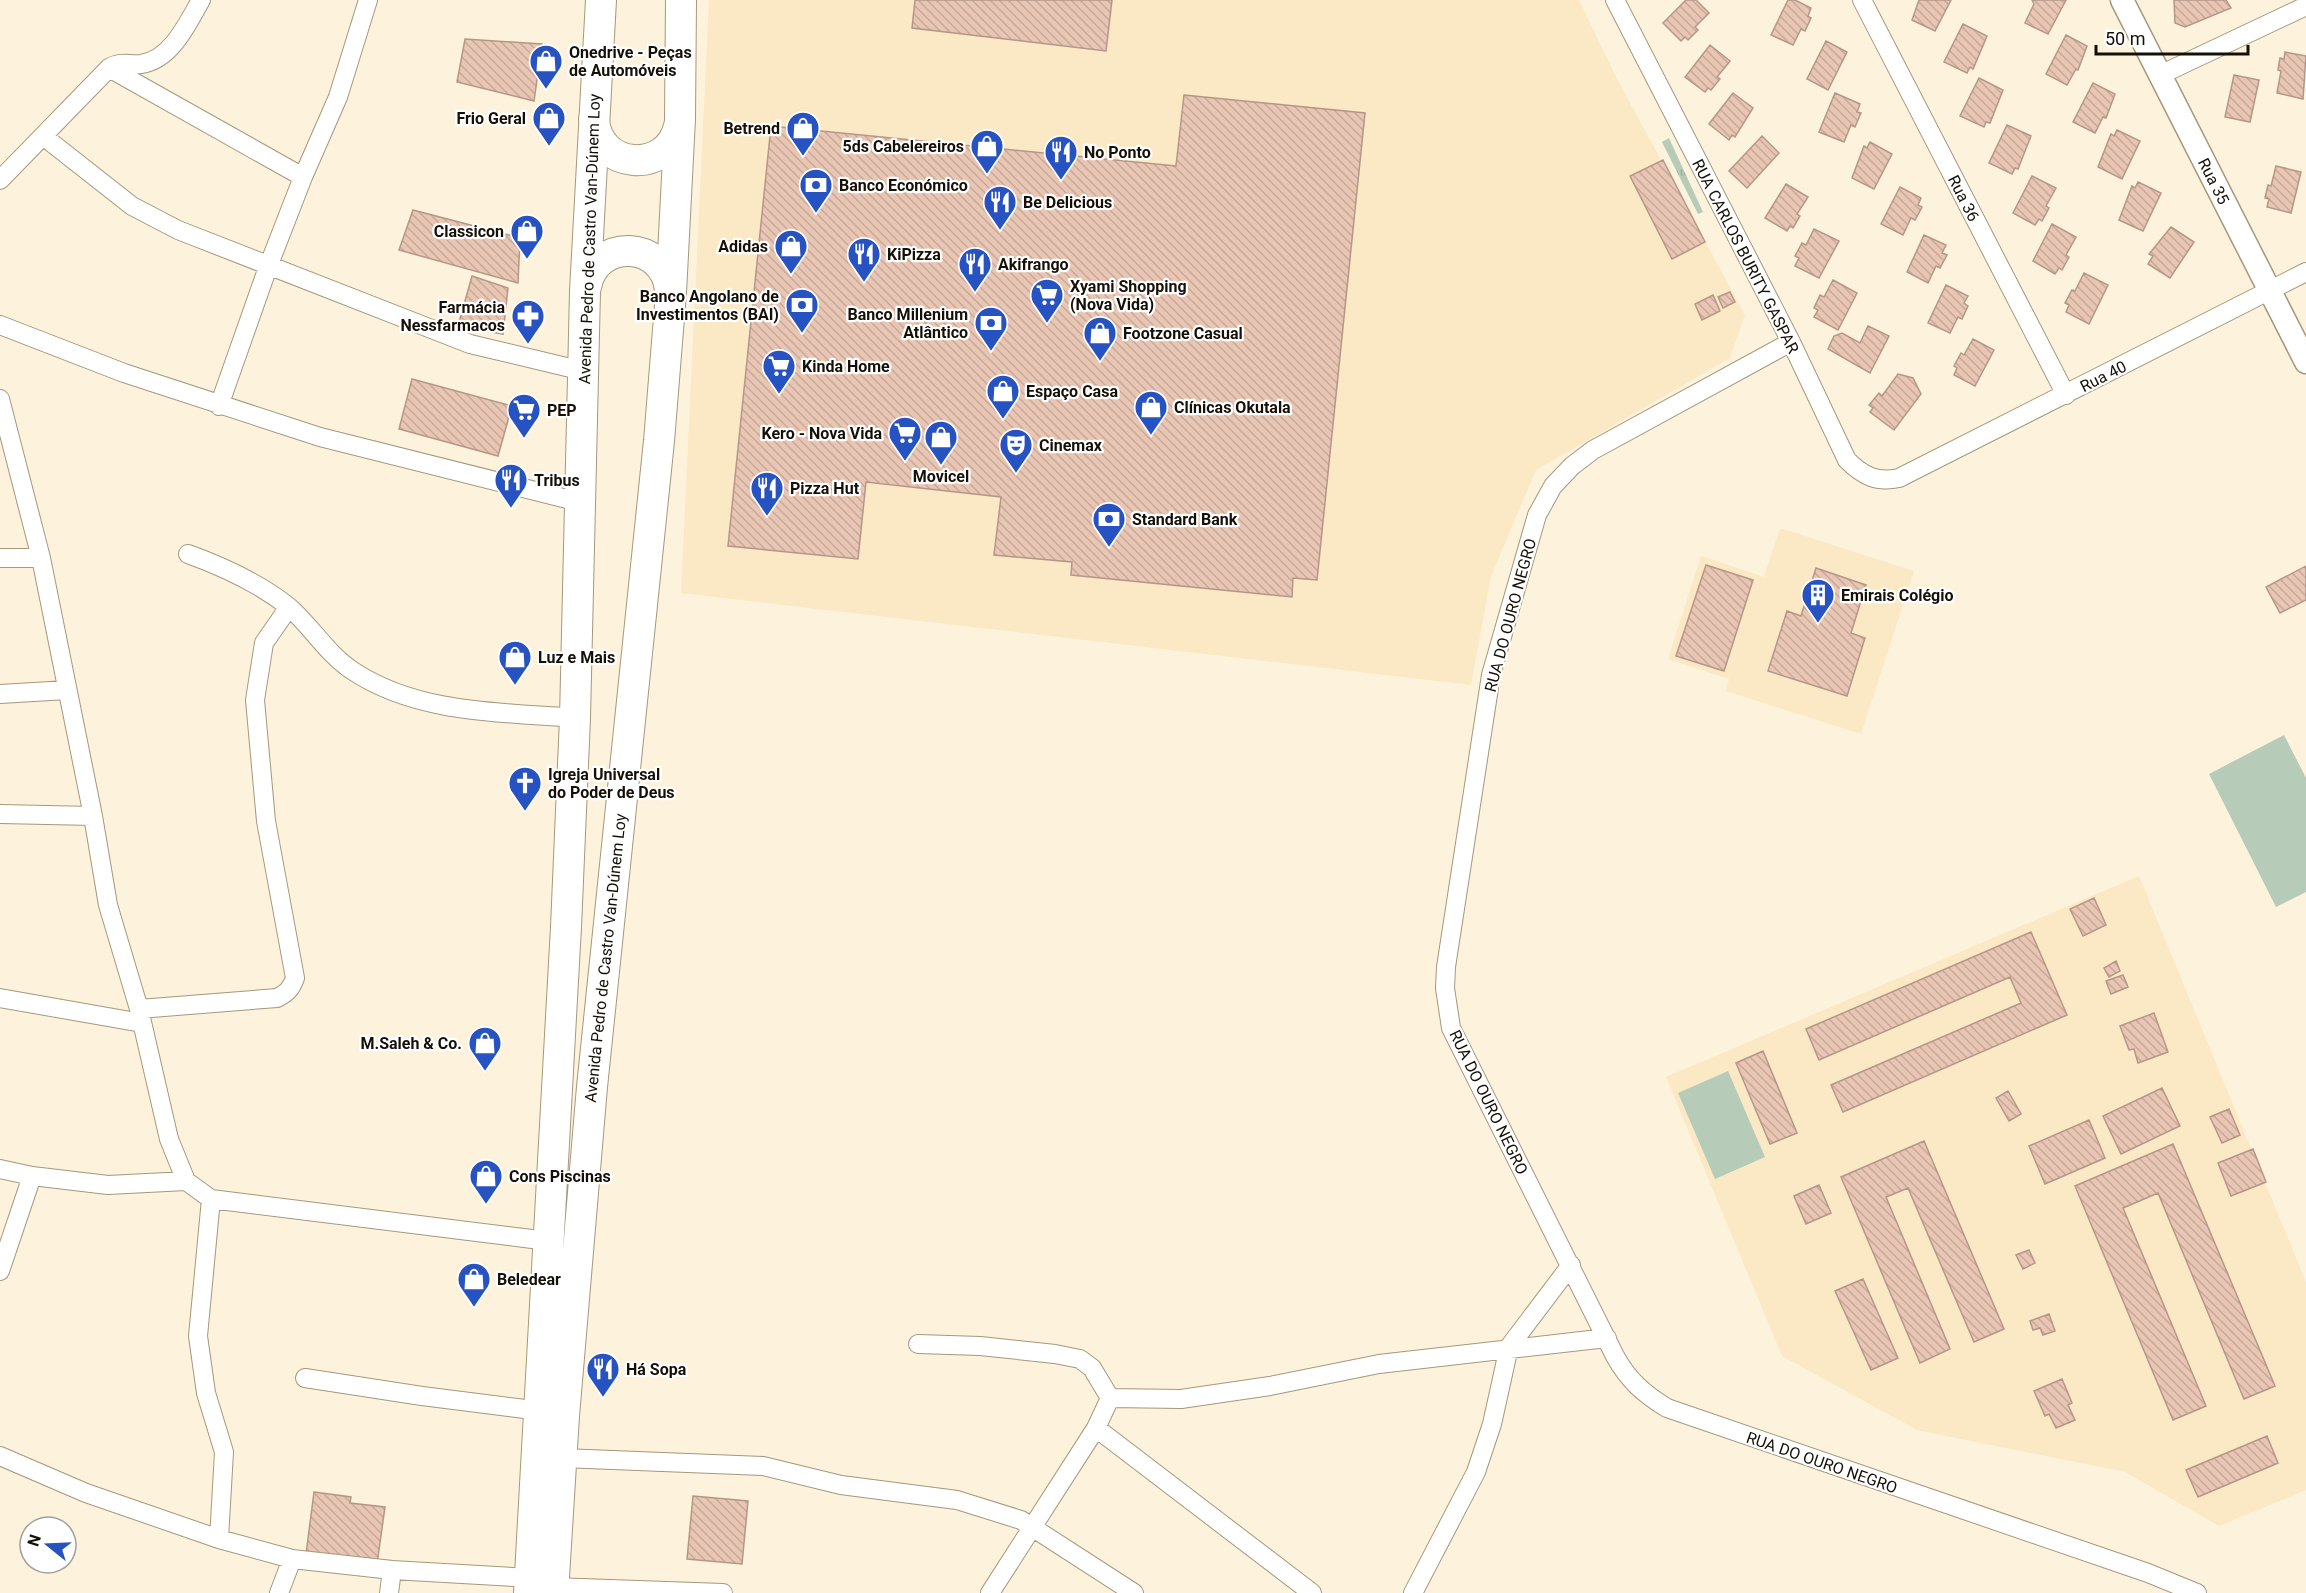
<svg xmlns="http://www.w3.org/2000/svg" width="2306" height="1593" viewBox="0 0 2306 1593" font-family="Roboto,sans-serif">
<style>
.built{fill:#fae9c4}
.grass{fill:url(#grass-tufts)}
.green{fill:#b6cbb8}
.building{fill:url(#building-back-hatch);stroke:#b49788;stroke-width:1.5}
.lines{fill:none;stroke-linecap:round;stroke-linejoin:round}
.minor-casing{stroke:#a4987d;stroke-width:20}
.tertiary-casing{stroke:#a4987d;stroke-width:25}
.trunk-casing{stroke:#a4987d;stroke-width:32}
.minor{stroke:#fff;stroke-width:18}
.tertiary{stroke:#fff;stroke-width:22}
.trunk{stroke:#fff;stroke-width:30}
.labels{text-anchor:middle;stroke-width:4.5;stroke-linejoin:round;paint-order:stroke}
.poi-label{font-size:16px;font-weight:bold;fill:#151007;stroke:#fff;text-anchor:start}
.street-label{font-size:16px;fill:#151007;stroke:#fff}
</style>
<defs>
<pattern id="grass-tufts" width="24" height="20" patternUnits="userSpaceOnUse" patternTransform="scale(1.5)"><rect width="24" height="20" fill="#b6cbb8"/><path d="M3 7l-1-3M5 7V3M7 7l1-3M15 17l-1-3M17 17v-4M19 17l1-3" fill="none" stroke="#9cad9d"/></pattern>
<pattern id="building-back-hatch" width="6" height="6" patternUnits="userSpaceOnUse" patternTransform="scale(1.5)"><rect width="6" height="6" fill="#e9c6b4"/><path d="M-1 5l2 2M0 0l6 6M5-1l2 2" fill="none" stroke="#c7a999"/></pattern>
</defs>
<rect width="100%" height="100%" fill="#fdf2db"/>
<path class="built" d="M709,0H1579L1616,77L1745,315L1730,358L1536,470L1491,576L1471,685L681,593Z
M1780,528L1914,571L1861,734L1726,691L1729,679L1668,659L1701,556L1764,577Z
M2139,876L2306,1282V1490L2219,1526L2125,1472L1917,1430L1782,1356L1666,1077Z"/>
<path class="grass" d="M1669,138L1703,212L1698,214L1662,142Z"/>
<path class="green" d="M2284,735L2306,778V892L2276,907L2209,774Z
M1728,1071L1765,1157L1715,1179L1678,1093Z"/>
<path class="building" d="M915,0H1112L1106,51L912,28Z
M1686,0H1696L1709,13L1695,27L1698,30L1688,40L1685,37L1681,41L1663,23Z
M1788,0H1795L1811,8L1808,16L1811,18L1805,31L1801,29L1793,45L1771,35Z
M1919,0H1951L1935,31L1912,20Z
M2032,0H2066L2048,34L2025,23L2034,4Z
M2174,0H2226L2231,8L2185,27L2175,23Z
M1963,24L1987,36L1973,69L1970,67L1967,73L1944,62Z
M2066,35L2087,46L2078,70L2076,69L2067,85L2046,74Z
M465,39L542,44L534,101L457,82Z
M1826,41L1847,52L1828,90L1807,79Z
M1710,45L1730,61L1717,77L1720,79L1711,90L1708,88L1705,92L1685,77Z
M2285,52L2306,56L2303,99L2277,93L2281,71L2278,70L2280,58L2284,59Z
M2234,75L2259,80L2250,122L2225,117Z
M1979,78L2003,90L1990,123L1986,122L1984,127L1960,116Z
M2093,83L2115,94L2106,118L2103,117L2095,133L2073,122Z
M1733,93L1753,108L1735,137L1732,135L1729,140L1709,124Z
M1835,93L1860,104L1857,112L1861,113L1855,127L1851,125L1844,142L1819,132Z
M1184,95L1365,113L1317,580L1293,578L1292,597L1071,575L1072,562L994,555L1001,497L866,482L858,559L728,546L771,126L1176,166Z
M2007,125L2031,136L2018,169L2015,168L2012,174L1989,163Z
M2117,130L2140,141L2122,179L2098,167L2111,134L2114,136Z
M1762,136L1779,153L1747,188L1729,171Z
M1870,142L1892,154L1874,189L1852,178L1864,146L1867,148Z
M1663,160L1705,242L1672,259L1630,176Z
M2276,166L2301,172L2291,213L2267,207L2269,199L2265,198L2268,185L2271,186Z
M2032,176L2056,188L2046,206L2049,208L2042,221L2039,219L2035,225L2013,213Z
M2138,182L2161,193L2143,231L2119,220L2132,186L2135,188Z
M1786,184L1808,197L1797,214L1800,216L1793,228L1790,226L1787,231L1765,218Z
M1900,187L1921,198L1918,205L1922,207L1915,220L1911,218L1903,235L1881,224Z
M413,210L520,238L518,283L399,250Z
M2052,224L2076,237L2066,255L2069,257L2062,270L2059,268L2055,274L2033,261Z
M2171,227L2194,242L2170,278L2148,264L2153,256L2149,254Z
M1814,229L1839,241L1819,278L1795,266L1799,258L1795,256L1802,243L1806,245Z
M1924,235L1946,245L1942,253L1947,255L1940,268L1936,266L1928,283L1907,272Z
M2084,273L2108,285L2089,324L2066,312L2069,305L2065,303L2072,290L2075,291Z
M472,276L508,288L503,334L458,326Z
M1833,280L1857,293L1838,330L1814,317L1818,310L1814,308L1820,295L1824,297Z
M1946,285L1968,296L1964,303L1968,306L1962,319L1958,317L1950,333L1928,323Z
M1730,292L1735,302L1723,308L1718,297Z
M1713,295L1720,311L1702,320L1695,304Z
M1868,326L1889,336L1870,373L1828,349L1834,336L1842,333L1860,343Z
M1973,339L1994,350L1975,386L1954,375L1957,368L1954,366L1961,353L1964,355Z
M1898,374L1913,378L1921,394L1894,430L1870,412L1873,408L1869,405L1879,393L1882,396Z
M412,379L512,406L498,456L399,429Z
M1706,565L1753,580L1724,671L1676,656Z
M2306,566V600L2280,613L2266,587Z
M1816,568L1866,585L1851,633L1865,638L1847,696L1768,671L1787,611L1801,616Z
M2094,898L2106,925L2083,936L2070,909Z
M2031,932L2067,1015L1843,1112L1831,1085L2021,1003L2010,977L1819,1060L1806,1029Z
M2116,961L2120,971L2109,977L2104,968Z
M2123,975L2128,987L2111,994L2106,981Z
M2154,1013L2168,1052L2138,1063L2134,1049L2129,1050L2120,1026Z
M1763,1051L1797,1133L1770,1144L1736,1063Z
M2162,1088L2180,1126L2121,1154L2103,1116Z
M2008,1091L2021,1114L2009,1121L1996,1098Z
M2229,1109L2240,1135L2222,1143L2210,1117Z
M2089,1120L2105,1158L2045,1184L2029,1146Z
M1924,1141L2004,1329L1974,1342L1908,1188L1886,1197L1950,1349L1920,1363L1841,1177Z
M2173,1144L2275,1386L2244,1399L2158,1193L2123,1208L2206,1406L2173,1420L2075,1186Z
M2253,1149L2266,1182L2231,1196L2218,1163Z
M1819,1185L1831,1213L1806,1224L1794,1196Z
M2029,1250L2035,1263L2023,1269L2016,1255Z
M1863,1279L1898,1358L1871,1370L1835,1291Z
M2049,1314L2055,1331L2043,1335L2040,1328L2033,1330L2030,1321Z
M2062,1379L2072,1403L2068,1405L2075,1420L2056,1428L2049,1414L2045,1416L2034,1391Z
M2267,1436L2278,1463L2198,1497L2186,1470Z
M314,1492L351,1497L350,1503L385,1507L377,1564L306,1554Z
M693,1496L748,1501L742,1564L687,1559Z"/>
<g class="lines">
<g class="minor-casing">
<path id="minor" d="M1615,0L1791,342L1847,460C1863,476 1877,483 1899,478L2306,272
M1862,0L2066,395
M109,68L303,177
M2160,75L2306,6
M43,136L132,206L178,230L470,344L583,371
M0,180L109,68C120,61 129,65 141,64C171,60 187,24 201,0
M0,325L124,373L320,437L579,502
M1791,342L1593,450L1572,466L1553,486L1537,515L1491,675L1446,967L1445,988L1451,1028L1615,1356C1628,1380 1644,1394 1667,1408L2148,1573L2197,1593
M0,399L41,558L93,816L108,905L139,1009L169,1139L186,1181
M219,406L268,267L303,177L338,97L368,0
M188,554C224,567 259,583 289,607C312,627 327,654 353,671C418,714 501,712 575,718
M0,558H41
M0,694L67,690
M0,814L93,816
M0,998L142,1023
M139,1009L277,998C287,993 291,989 295,978L266,821L255,700L264,643L289,607
M0,1169L32,1176L108,1185L186,1181L211,1199L548,1241
M211,1199L198,1336L206,1393L224,1452L219,1539
M0,1271L32,1176
M918,1344L980,1346L1055,1354L1080,1359L1092,1368L1110,1398
M305,1378L422,1396L541,1411
M1110,1398L1181,1399L1270,1386L1379,1364L1607,1338
M1096,1428L1312,1593
M0,1456L86,1493L219,1539L292,1559L392,1570L531,1578
M562,1458L763,1466L841,1485L957,1500L1021,1520L1134,1593
M553,1587L723,1593
M279,1593L292,1559
M389,1593L392,1570
M990,1593L1096,1428L1110,1398
M1413,1593L1476,1472L1492,1424L1509,1347L1571,1265"/>
</g>
<g class="tertiary-casing">
<path id="tertiary" d="M2122,0L2306,362"/>
</g>
<g class="trunk-casing">
<path id="trunk" d="M594,119C597,170 668,175 679,126
M586,287C595,237 665,240 670,290
M529,1593L566,927L575,718L585,291L601,0
M553,1593L564,1416L592,1087L659,441L671,293L680,119L681,0"/>
</g>
<use href="#minor" class="minor"/>
<use href="#tertiary" class="tertiary"/>
<use href="#trunk" class="trunk"/>
</g>
<defs>
<g id="shop-pin" transform="scale(1.725)"><path d="M0 17L-7.5 6A9.5 9.5 0 1 1 7.5 6Z" fill="#2752c1" stroke="#fff"/><path d="M-5-2.5h2.3a2.7 3.5 0 0 1 5.4 0H5L5.5 6h-11ZM-1.5-2.5h3a1.5 2.3 0 0 0-3 0Z" fill="#fff"/></g>
<g id="restaurant-pin" transform="scale(1.725)"><path d="M0 17L-7.5 6A9.5 9.5 0 1 1 7.5 6Z" fill="#2752c1" stroke="#fff"/><path d="M-5-6h1v4h1v-4h1v4h1v-4h1v5L-1.5 .5V6h-2V.5L-5-1ZM5-6V6H3V1.5H1.5Q1.5-4 5-6Z" fill="#fff"/></g>
<g id="bank-pin" transform="scale(1.725)"><path d="M0 17L-7.5 6A9.5 9.5 0 1 1 7.5 6Z" fill="#2752c1" stroke="#fff"/><path d="M-6-4H6V4H-6ZM0-2.3a2.3 2.3 0 1 0 0 4.6a2.3 2.3 0 1 0 0-4.6Z" fill="#fff"/></g>
<g id="supermarket-pin" transform="scale(1.725)"><path d="M0 17L-7.5 6A9.5 9.5 0 1 1 7.5 6Z" fill="#2752c1" stroke="#fff"/><path d="M-6-5.5h2.5l.6 2H6L4.5 2H-2.5L-4.4-4H-6ZM-1.5 3.2a1.3 1.3 0 1 0 .1 0ZM3 3.2a1.3 1.3 0 1 0 .1 0Z" fill="#fff"/></g>
<g id="pharmacy-pin" transform="scale(1.725)"><path d="M0 17L-7.5 6A9.5 9.5 0 1 1 7.5 6Z" fill="#2752c1" stroke="#fff"/><path d="M-2-6h4v4h4v4h-4v4h-4v-4h-4v-4h4Z" fill="#fff"/></g>
<g id="theatre-pin" transform="scale(1.725)"><path d="M0 17L-7.5 6A9.5 9.5 0 1 1 7.5 6Z" fill="#2752c1" stroke="#fff"/><path d="M-5-5.5Q0-4 5-5.5V0Q5 5 0 6Q-5 5-5 0ZM-3.3-2.5H-1v1.5H-3.3ZM1-2.5H3.3v1.5H1ZM-2.8 1Q0 5.5 2.8 1Z" fill="#fff"/></g>
<g id="building-pin" transform="scale(1.725)"><path d="M0 17L-7.5 6A9.5 9.5 0 1 1 7.5 6Z" fill="#2752c1" stroke="#fff"/><path d="M-4-6H4V6H1V3H-1V6H-4ZM-2.5-4.3h1.7v1.8h-1.7ZM.8-4.3h1.7v1.8H.8ZM-2.5-1h1.7V.8h-1.7ZM.8-1h1.7V.8H.8Z" fill="#fff"/></g>
<g id="church-pin" transform="scale(1.725)"><path d="M0 17L-7.5 6A9.5 9.5 0 1 1 7.5 6Z" fill="#2752c1" stroke="#fff"/><path d="M-1.2-6h2.4v3.5h3.3v2.4h-3.3V6h-2.4V-.1h-3.3v-2.4h3.3Z" fill="#fff"/></g>
</defs>
<g fill-rule="evenodd">
<use href="#shop-pin" x="546" y="61"/>
<use href="#shop-pin" x="549" y="118"/>
<use href="#shop-pin" x="803" y="128"/>
<use href="#shop-pin" x="987" y="146"/>
<use href="#restaurant-pin" x="1061" y="152"/>
<use href="#bank-pin" x="816" y="185"/>
<use href="#restaurant-pin" x="1000" y="202"/>
<use href="#shop-pin" x="527" y="231"/>
<use href="#shop-pin" x="791" y="246"/>
<use href="#restaurant-pin" x="864" y="254"/>
<use href="#restaurant-pin" x="975" y="264"/>
<use href="#supermarket-pin" x="1047" y="295"/>
<use href="#bank-pin" x="802" y="305"/>
<use href="#pharmacy-pin" x="528" y="316"/>
<use href="#bank-pin" x="991" y="323"/>
<use href="#shop-pin" x="1100" y="333"/>
<use href="#supermarket-pin" x="779" y="366"/>
<use href="#shop-pin" x="1003" y="391"/>
<use href="#shop-pin" x="1151" y="407"/>
<use href="#supermarket-pin" x="524" y="410"/>
<use href="#supermarket-pin" x="905" y="433"/>
<use href="#shop-pin" x="941" y="437"/>
<use href="#theatre-pin" x="1016" y="445"/>
<use href="#restaurant-pin" x="511" y="480"/>
<use href="#restaurant-pin" x="767" y="488"/>
<use href="#bank-pin" x="1109" y="519"/>
<use href="#building-pin" x="1818" y="595"/>
<use href="#shop-pin" x="515" y="657"/>
<use href="#church-pin" x="525" y="783"/>
<use href="#shop-pin" x="485" y="1043"/>
<use href="#shop-pin" x="486" y="1176"/>
<use href="#shop-pin" x="474" y="1279"/>
<use href="#restaurant-pin" x="603" y="1369"/>
</g>
<g class="labels">
<g class="poi-label">
<text x="569" y="58">Onedrive - Peças<tspan x="569" dy="18">de Automóveis</tspan></text>
<text x="526" y="124" text-anchor="end">Frio Geral</text>
<text x="780" y="134" text-anchor="end">Betrend</text>
<text x="964" y="152" text-anchor="end">5ds Cabelereiros</text>
<text x="1084" y="158">No Ponto</text>
<text x="839" y="191">Banco Económico</text>
<text x="1023" y="208">Be Delicious</text>
<text x="504" y="237" text-anchor="end">Classicon</text>
<text x="768" y="252" text-anchor="end">Adidas</text>
<text x="887" y="260">KiPizza</text>
<text x="998" y="270">Akifrango</text>
<text x="1070" y="292">Xyami Shopping<tspan x="1070" dy="18">(Nova Vida)</tspan></text>
<text x="779" y="302" text-anchor="end">Banco Angolano de<tspan x="779" dy="18">Investimentos (BAI)</tspan></text>
<text x="505" y="313" text-anchor="end">Farmácia<tspan x="505" dy="18">Nessfarmacos</tspan></text>
<text x="968" y="320" text-anchor="end">Banco Millenium<tspan x="968" dy="18">Atlântico</tspan></text>
<text x="1123" y="339">Footzone Casual</text>
<text x="802" y="372">Kinda Home</text>
<text x="1026" y="397">Espaço Casa</text>
<text x="1174" y="413">Clínicas Okutala</text>
<text x="547" y="416">PEP</text>
<text x="882" y="439" text-anchor="end">Kero - Nova Vida</text>
<text x="1039" y="451">Cinemax</text>
<text x="941" y="482" text-anchor="middle">Movicel</text>
<text x="534" y="486">Tribus</text>
<text x="790" y="494">Pizza Hut</text>
<text x="1132" y="525">Standard Bank</text>
<text x="1841" y="601">Emirais Colégio</text>
<text x="538" y="663">Luz e Mais</text>
<text x="548" y="780">Igreja Universal<tspan x="548" dy="18">do Poder de Deus</tspan></text>
<text x="462" y="1049" text-anchor="end">M.Saleh &amp; Co.</text>
<text x="509" y="1182">Cons Piscinas</text>
<text x="497" y="1285">Beledear</text>
<text x="626" y="1375">Há Sopa</text>
</g>
<g class="street-label">
<text transform="translate(2214 181) rotate(63)" y="6">Rua 35</text>
<text transform="translate(1964 198) rotate(63)" y="6">Rua 36</text>
<text transform="translate(589 239) rotate(-88)" y="6">Avenida Pedro de Castro Van-Dúnem Loy</text>
<text transform="translate(1746 256) rotate(63)" y="6">RUA CARLOS BURITY GASPAR</text>
<text transform="translate(2103 376) rotate(-27)" y="6">Rua 40</text>
<text transform="translate(1510 615) rotate(-75)" y="6">RUA DO OURO NEGRO</text>
<text transform="translate(605 958) rotate(-84)" y="6">Avenida Pedro de Castro Van-Dúnem Loy</text>
<text transform="translate(1489 1102) rotate(64)" y="6">RUA DO OURO NEGRO</text>
<text transform="translate(1822 1462) rotate(19)" y="6">RUA DO OURO NEGRO</text>
</g>
</g>
<g transform="translate(48 1545) rotate(288)"><circle r="28" fill="#ffffff" stroke="#a19f9c" stroke-width="1.5"/>
<path d="M0-4.5L10 22L0 15L-10 22Z" fill="#2752c1"/>
<text y="-9" font-size="16" font-weight="bold" text-anchor="middle" fill="#151007">N</text>
</g>
<path d="M2096 45v9h152v-9" fill="none" stroke="#151007" stroke-width="3"/>
<text x="2105" y="45" font-size="18" fill="#151007" stroke="#ffffff" stroke-width="4.5" paint-order="stroke">50 m</text>
</svg>
